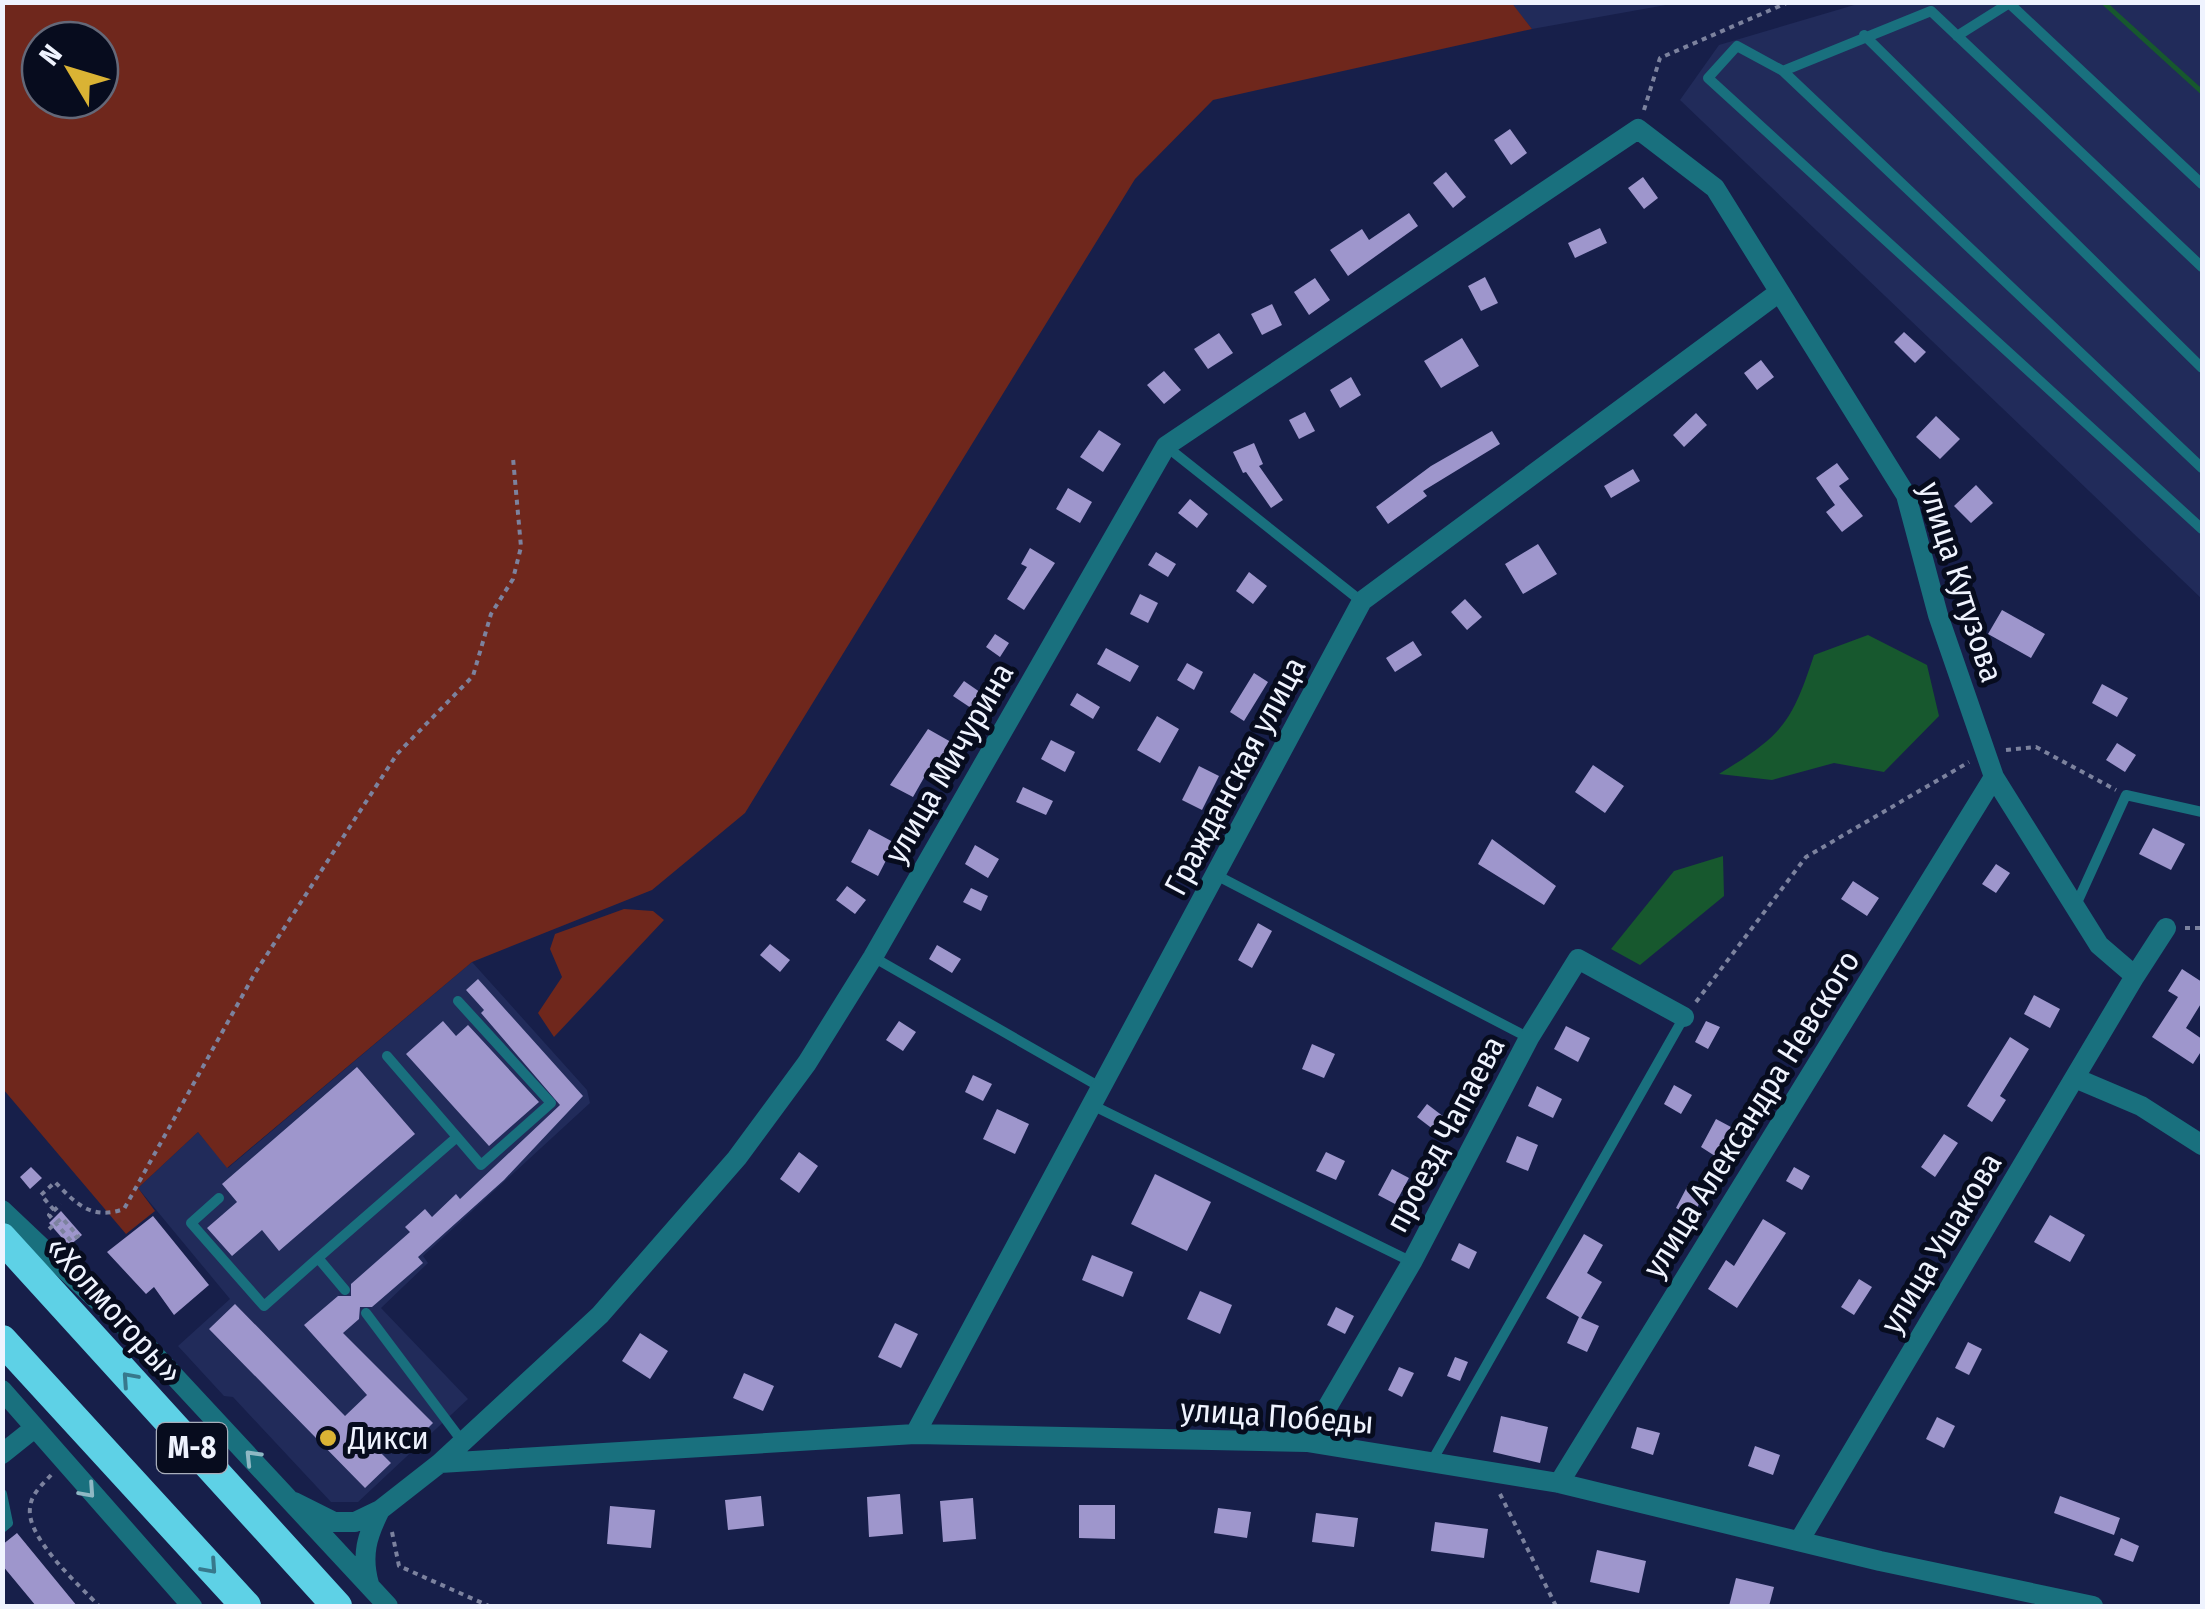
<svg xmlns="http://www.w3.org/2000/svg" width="2205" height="1609" viewBox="0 0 2205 1609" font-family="'Fira Sans Condensed',sans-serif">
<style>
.built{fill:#212b5a}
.green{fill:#6f271c;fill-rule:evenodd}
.water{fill:#17582e}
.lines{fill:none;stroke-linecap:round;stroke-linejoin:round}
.stream{stroke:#17582e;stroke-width:5}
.building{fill:#9e96cc}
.path{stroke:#7c829e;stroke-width:4;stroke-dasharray:5 5;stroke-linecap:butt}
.lane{stroke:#19707e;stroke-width:10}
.street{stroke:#19707e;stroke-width:20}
.highway{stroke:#5ed1e6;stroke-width:30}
.oneway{stroke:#37788c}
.oneway2{stroke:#8fb8c4}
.poi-dot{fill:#dab334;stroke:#070c1e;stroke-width:4}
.labels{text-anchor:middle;stroke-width:10;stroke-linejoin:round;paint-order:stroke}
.shield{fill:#070c1e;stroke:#a9aebb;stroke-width:2.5}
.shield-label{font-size:30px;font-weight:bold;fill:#eff3fe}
.street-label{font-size:32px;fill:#eff3fe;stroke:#070c1e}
.poi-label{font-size:32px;fill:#eff3fe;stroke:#070c1e;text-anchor:start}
</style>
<rect width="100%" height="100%" fill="#171f4a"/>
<path class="built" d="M1511,3H1677L1532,29Z
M1861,3H2202V599L1680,100L1719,45Z
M472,962L587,1090L590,1103L423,1256L428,1263L381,1308L468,1399L358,1502H331L233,1397L224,1396L178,1346L230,1299L138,1188L198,1132L228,1168Z"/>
<path class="green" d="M1511,2L1532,29L1213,100L1135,179L745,813L652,890L472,962L227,1168L198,1132L138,1188L155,1211L126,1234L3,1089V3ZM40,40H100V100H40Z
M624,909L653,911L664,920L554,1037L538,1013L562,977L550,949L555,934Z"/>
<path class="water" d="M1868,635L1927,665L1939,716L1884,772L1834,763L1772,780L1719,774C1782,735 1791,725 1814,655Z
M1723,856L1724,896L1640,965L1611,949L1674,871Z"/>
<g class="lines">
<path class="stream" d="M2103,2L2202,92"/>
</g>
<path class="building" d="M1510,129L1527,153L1511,165L1494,140Z
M1446,172L1466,197L1453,208L1433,183Z
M1643,177L1658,198L1644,209L1628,188Z
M1409,213L1418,226L1348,276L1330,250L1362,229L1369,240Z
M1600,228L1607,243L1575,258L1568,243Z
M1485,277L1498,303L1481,311L1468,286Z
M1315,278L1330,300L1309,315L1294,292Z
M1272,304L1282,325L1262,335L1251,314Z
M1904,332L1926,352L1915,363L1894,342Z
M1219,333L1233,353L1208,369L1194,349Z
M1462,338L1479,366L1441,388L1424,361Z
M1761,360L1774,377L1757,390L1744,373Z
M1164,371L1181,390L1164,404L1147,385Z
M1351,377L1361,395L1340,408L1330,390Z
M1305,412L1315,431L1299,439L1289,420Z
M1696,413L1707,425L1684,447L1673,435Z
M1936,416L1960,439L1940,459L1916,437Z
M1099,430L1121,444L1103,472L1080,457Z
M1492,431L1500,444L1423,491L1427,496L1388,524L1376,507L1431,466Z
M1254,443L1263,464L1259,466L1283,500L1271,508L1246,472L1243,473L1233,452Z
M1837,463L1849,479L1839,486L1863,516L1842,532L1826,512L1835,505L1816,478Z
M1633,469L1640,481L1611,498L1604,486Z
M1976,485L1993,503L1971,523L1954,506Z
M1068,488L1092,502L1080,523L1056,509Z
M1190,499L1208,514L1197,528L1178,513Z
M1538,544L1557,574L1523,594L1505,564Z
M1030,548L1055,563L1024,610L1007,599L1027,567L1021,564Z
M1156,552L1176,564L1168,577L1148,565Z
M1249,572L1267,586L1253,604L1236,591Z
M1140,594L1158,603L1148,623L1130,614Z
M1465,599L1482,617L1467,630L1451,612Z
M2002,610L2045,634L2031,658L1988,634Z
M995,634L1009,643L1000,657L986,647Z
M1413,641L1422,655L1395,672L1386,658Z
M1106,648L1139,666L1130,682L1097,664Z
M1187,663L1203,672L1194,690L1177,680Z
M1254,673L1268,682L1244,721L1230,712Z
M964,681L987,697L977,712L953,696Z
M2102,684L2128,698L2117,717L2092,703Z
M1077,693L1100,707L1093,719L1070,705Z
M1157,716L1179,729L1160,763L1137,750Z
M928,729L951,742L938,763L934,760L913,797L890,785Z
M1051,740L1075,752L1065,772L1041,759Z
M2117,743L2136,755L2125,772L2106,760Z
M1593,765L1624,786L1605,813L1575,792Z
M1199,766L1219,776L1202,810L1182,800Z
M1023,787L1053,801L1046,815L1016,802Z
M2153,828L2185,844L2171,870L2139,854Z
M869,829L895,843L878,876L851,862Z
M1492,839L1556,886L1544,905L1478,864Z
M975,845L999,859L988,878L965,864Z
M1996,864L2010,873L1996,893L1982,884Z
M1853,881L1879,898L1867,916L1841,899Z
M847,886L866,900L855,914L836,900Z
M971,888L988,896L981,911L963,902Z
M1258,923L1272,931L1252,968L1238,960Z
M770,944L790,960L780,972L760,955Z
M937,945L961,959L952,973L929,959Z
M2182,969L2202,982V1002L2186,1028L2202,1039V1050L2193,1064L2152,1037L2178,997L2168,991Z
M478,979L583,1096L504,1180L418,1257L423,1263L372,1307H360L359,1319L343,1333L433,1423L414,1442L402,1430L380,1452L391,1463L365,1488L209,1329L235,1304L345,1416L367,1395L304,1325L338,1296H351V1284L410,1232L405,1227L425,1209L432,1217L456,1194L460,1199L560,1105L481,1013L484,1010L466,990Z
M2034,995L2060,1009L2050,1028L2024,1014Z
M443,1021L456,1036L468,1025L539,1102L489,1146L406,1054Z
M899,1021L916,1032L903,1051L886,1040Z
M1706,1021L1720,1027L1708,1049L1695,1042Z
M1566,1026L1590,1038L1578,1062L1554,1049Z
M2010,1037L2029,1049L2000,1096L2006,1100L1992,1122L1967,1106Z
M1312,1044L1335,1054L1324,1078L1302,1069Z
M357,1067L415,1134L279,1251L262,1230L232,1256L207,1228L237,1202L222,1184Z
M973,1075L992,1084L983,1101L965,1092Z
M1674,1085L1692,1095L1681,1114L1664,1104Z
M1537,1086L1562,1099L1553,1118L1528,1106Z
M1427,1104L1448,1120L1438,1133L1417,1117Z
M997,1109L1029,1124L1015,1154L983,1139Z
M1716,1119L1731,1127L1715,1156L1701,1147Z
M1944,1134L1958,1143L1935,1177L1921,1167Z
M1517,1136L1538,1145L1528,1171L1506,1162Z
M799,1152L818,1166L799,1193L780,1179Z
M1326,1152L1345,1161L1336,1180L1316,1171Z
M31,1167L42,1178L30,1189L20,1177Z
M1794,1167L1810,1176L1802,1190L1786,1181Z
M1392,1169L1409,1178L1395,1204L1378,1195Z
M1155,1174L1211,1202L1187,1251L1131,1224Z
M1688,1185L1704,1193L1693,1217L1676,1208Z
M61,1211L82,1235L69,1246L49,1223Z
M2050,1215L2085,1235L2070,1262L2034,1242Z
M153,1216L209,1285L174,1315L154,1287L146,1294L107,1252Z
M1763,1219L1786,1233L1737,1308L1708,1289L1726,1260L1734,1266Z
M1584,1234L1603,1245L1587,1273L1602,1282L1581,1318L1599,1326L1587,1352L1567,1343L1579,1317L1546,1298Z
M1459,1243L1477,1252L1469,1269L1451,1260Z
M1092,1255L1133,1272L1123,1297L1082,1280Z
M1859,1279L1872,1287L1854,1315L1841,1307Z
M1200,1291L1232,1305L1220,1334L1187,1319Z
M1336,1307L1354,1316L1345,1334L1327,1325Z
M895,1323L918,1334L901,1368L878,1357Z
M640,1333L668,1351L650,1379L622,1361Z
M1968,1342L1982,1349L1969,1375L1955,1368Z
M1455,1357L1468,1362L1460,1381L1447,1376Z
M1399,1367L1414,1373L1402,1397L1388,1390Z
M744,1373L774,1386L763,1411L733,1398Z
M1501,1416L1548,1427L1540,1463L1493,1452Z
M1937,1417L1955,1426L1944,1448L1926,1439Z
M1637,1427L1660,1433L1653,1455L1631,1448Z
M1755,1446L1780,1455L1773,1475L1748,1466Z
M900,1494L903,1534L869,1537L867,1497Z
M761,1496L764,1526L728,1530L725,1500Z
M2060,1496L2120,1518L2114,1535L2054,1513Z
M973,1498L976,1539L943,1542L940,1501Z
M1079,1505H1115V1539L1079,1538Z
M610,1506L655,1510L651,1548L607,1544Z
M1218,1508L1251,1512L1247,1538L1214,1533Z
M1316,1513L1358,1518L1354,1547L1312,1542Z
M1435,1522L1488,1529L1484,1558L1431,1551Z
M17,1533L77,1606H36L2,1565V1545Z
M2121,1538L2139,1546L2133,1562L2114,1555Z
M1597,1550L1646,1561L1639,1593L1590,1582Z
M1736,1578L1774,1587L1769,1606H1729Z"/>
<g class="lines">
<path class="path" d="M1644,110L1660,58L1789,2
M2006,750L2036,747L2116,790
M2185,928H2202
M1696,1002L1806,857L1969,762
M54,1210L41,1195L55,1182C77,1205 92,1220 124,1209L255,973L397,754L473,676L491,614L513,579L521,547L513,458
M49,1229L62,1218L78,1236L71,1241L49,1215L61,1204
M51,1475C42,1485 31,1494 30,1508C26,1538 80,1586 99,1606
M1500,1494L1556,1606
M392,1532L399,1566L489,1606"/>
<path class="lane" d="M2010,4L2202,184
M1864,35L2202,368
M1957,36L2011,2
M1783,71L1737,46L1708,78L2202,529
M2202,267L1931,11L1783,71L2202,468
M1167,447L1361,601
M1216,875L1529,1038
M2076,905L2126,795L2202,812
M873,957L1100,1087
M1092,1105L1412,1262
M457,1137L481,1165L551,1103L458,1001
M219,1198L191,1223L264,1306L318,1258
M345,1290L318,1258L457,1137L387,1056
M366,1313L462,1441
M1432,1461L1684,1017
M2,1494L8,1523L2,1528"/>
<path class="street" d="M2075,1078L2141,1106L2202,1145
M2,1210L151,1351L388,1606
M2,1390L192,1606
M915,1434L1362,601L1778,293
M1307,1442L1412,1262L1529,1038L1578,959L1684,1017
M2,1454L32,1430
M440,1463L915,1434L1307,1442L1559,1483L1880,1561L2093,1606
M1559,1483L1994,777
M294,1502L334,1522H355L380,1510L440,1463L600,1315L737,1158L807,1063L873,957L1166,446L1638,129L1715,188L1906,495L1938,615L1994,777L2099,945L2135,976L2166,928
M1799,1541L2135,976
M369,1584C361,1555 367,1536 380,1510"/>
<path class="highway" d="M2,1238L337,1606
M2,1340L246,1606"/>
</g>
<defs><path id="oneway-chevron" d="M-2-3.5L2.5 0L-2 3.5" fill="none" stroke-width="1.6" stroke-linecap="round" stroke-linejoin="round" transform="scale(2.5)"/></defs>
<g class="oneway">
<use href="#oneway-chevron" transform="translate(129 1379) rotate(-132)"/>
<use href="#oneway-chevron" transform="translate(210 1567) rotate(48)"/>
</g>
<g class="oneway2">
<use href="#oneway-chevron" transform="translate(252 1457) rotate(-134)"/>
<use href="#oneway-chevron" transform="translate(88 1491) rotate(48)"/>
</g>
<circle class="poi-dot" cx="328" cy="1438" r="10"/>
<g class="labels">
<rect class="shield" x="157" y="1423" width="70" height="50" rx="8"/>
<g class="shield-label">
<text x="192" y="1458">М-8</text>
</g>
<g class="street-label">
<text transform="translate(1961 582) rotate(72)" y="11">улица Кутузова</text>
<text transform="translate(949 763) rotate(-60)" y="11">улица Мичурина</text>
<text transform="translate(1235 776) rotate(-62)" y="11">Гражданская улица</text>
<text transform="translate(1751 1114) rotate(-58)" y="11">улица Александра Невского</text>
<text transform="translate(1445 1134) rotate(-62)" y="11">проезд Чапаева</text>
<text transform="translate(1941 1243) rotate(-59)" y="11">улица Ушакова</text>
<text transform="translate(114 1310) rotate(48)" y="11">«Холмогоры»</text>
<text transform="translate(1277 1416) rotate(4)" y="11">улица Победы</text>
</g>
<g class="poi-label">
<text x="348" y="1449">Дикси</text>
</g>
</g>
<rect width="2205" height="1609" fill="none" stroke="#eff3fe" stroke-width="10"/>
<g transform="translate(70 70) rotate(308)"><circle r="48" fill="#070c1e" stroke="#646878" stroke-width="2.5"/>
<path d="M0-8L18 38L0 25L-18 38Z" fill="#dab334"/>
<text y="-15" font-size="28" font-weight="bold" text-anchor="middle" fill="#eff3fe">N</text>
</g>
</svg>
